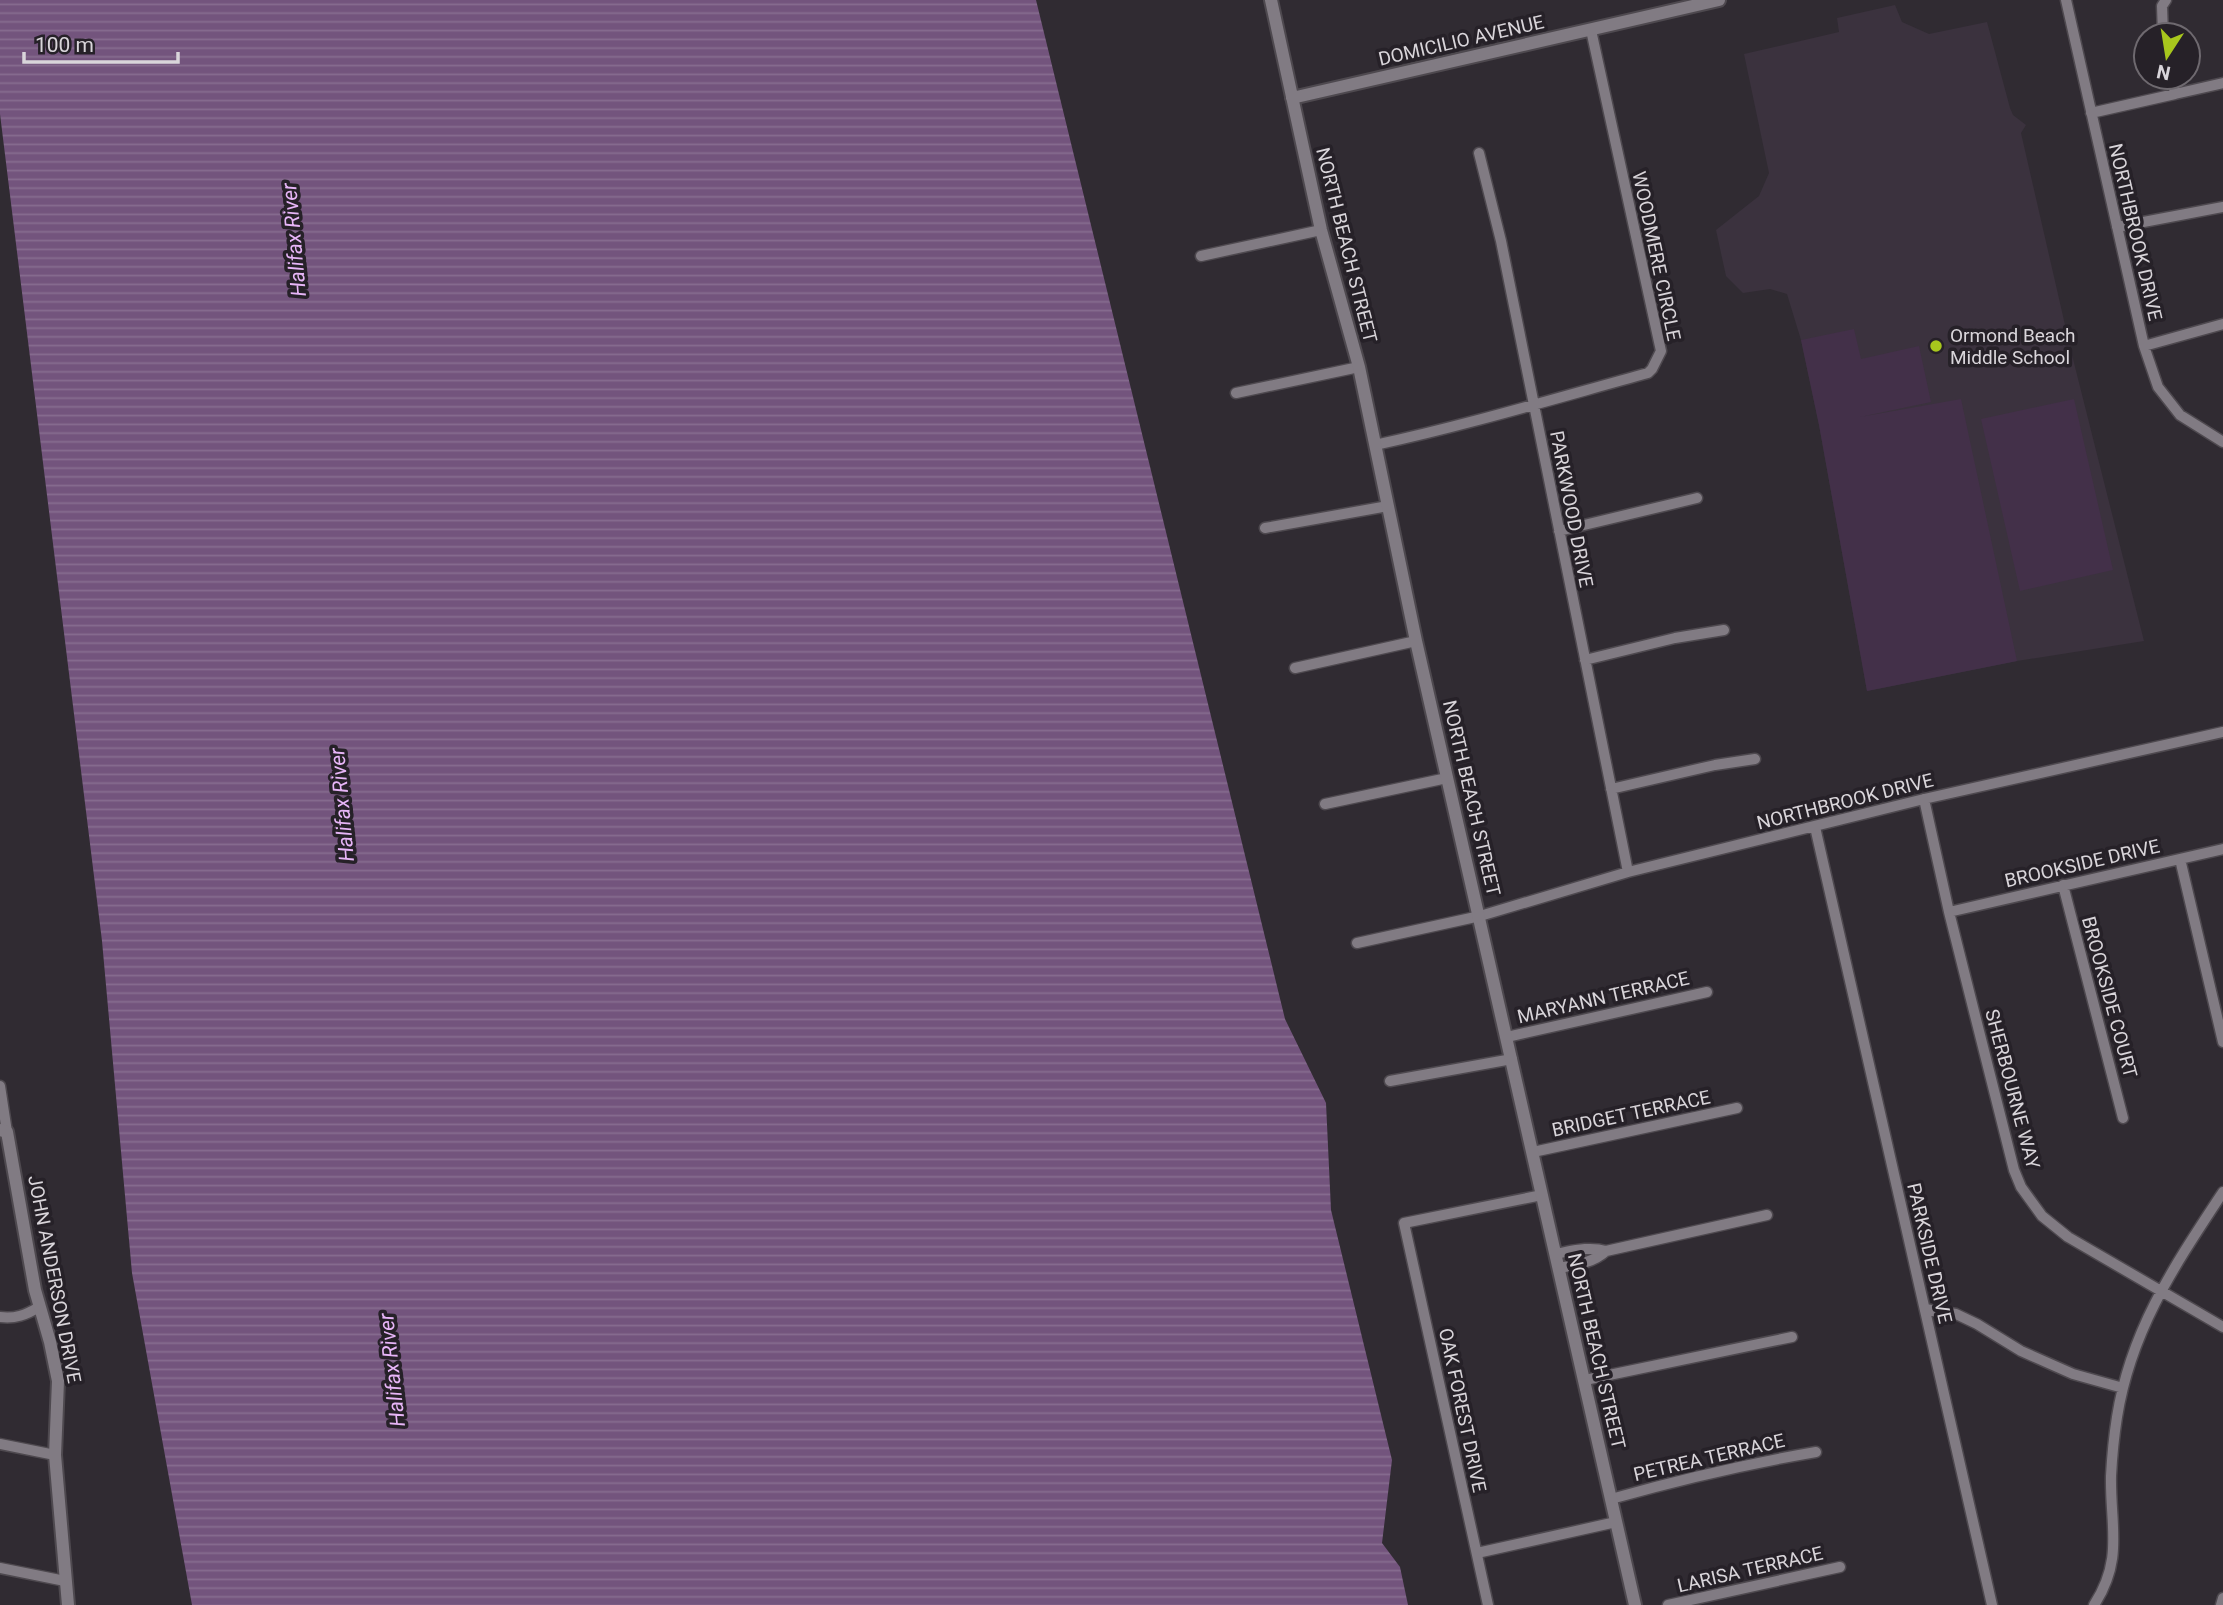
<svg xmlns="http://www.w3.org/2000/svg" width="2223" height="1605" viewBox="0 0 2223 1605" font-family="Roboto,sans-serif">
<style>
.built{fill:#3b323e}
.pitch{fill:#433049}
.water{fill:url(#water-rules)}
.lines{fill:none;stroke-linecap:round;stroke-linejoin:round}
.minor-casing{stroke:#4e494f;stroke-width:13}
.tertiary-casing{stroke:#4e494f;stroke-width:16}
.minor{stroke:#817b83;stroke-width:10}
.tertiary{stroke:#817b83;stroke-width:12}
.poi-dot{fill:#a8c71d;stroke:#262128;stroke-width:2.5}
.labels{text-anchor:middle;stroke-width:7;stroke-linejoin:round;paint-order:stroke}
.street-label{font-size:19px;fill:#d9d5da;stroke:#262128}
.poi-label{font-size:19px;fill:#d9d5da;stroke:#262128;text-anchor:start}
.water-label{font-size:21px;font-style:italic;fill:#e7b5f7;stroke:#262128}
</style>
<defs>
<pattern id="water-rules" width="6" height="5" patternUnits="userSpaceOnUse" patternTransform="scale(1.75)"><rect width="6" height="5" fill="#73547d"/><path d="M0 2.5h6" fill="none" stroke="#866c8f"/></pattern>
</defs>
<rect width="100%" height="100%" fill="#302b32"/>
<path class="built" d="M1895,5L1902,22L1929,34L1987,22L2010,108L2013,115L2026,125L2021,133L2071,351L2144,641L2017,661L1867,691L1819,425L1801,340L1787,294L1770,289L1743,293L1726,276L1716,230L1759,196L1769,173L1744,54L1839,32L1837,18Z"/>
<path class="pitch" d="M1854,329L1861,359L1919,346L1931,402L1860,417L1961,399L2017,661L1867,691L1819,425L1801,340Z
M2074,399L2113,570L2020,591L1981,419Z"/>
<path class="water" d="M0,0H1036L1285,1019L1326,1103L1331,1210L1392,1460L1382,1543L1400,1567L1408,1605H192L132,1273L102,941L0,114Z"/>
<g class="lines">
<g class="minor-casing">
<path id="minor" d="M2066,0L2144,346L2158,387L2180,415L2223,442
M2163,35L2162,6L2166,0
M2172,77L2175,94L2223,83
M2091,113L2175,94
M1479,153L1501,241L1628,872
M2117,227L2223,207
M1201,256L1321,230
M2144,346L2223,324
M1236,393L1359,367
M1375,445C1467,425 1557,398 1648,373L1652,369L1661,351L1591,30
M1265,528L1388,506
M1559,531L1697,498
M1585,660L1675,638L1724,630
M1295,668L1416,641
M1611,789L1715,765L1755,759
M1924,799L1949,912L2014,1170L2021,1187L2042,1216L2068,1237L2223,1327
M1325,804L1447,778
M1815,827L1992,1605
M2180,859L2223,1042
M2063,885L2123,1118
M1949,912L2223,849
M1357,943L1480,916L1628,872L1924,799L2223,732
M1507,1037L1707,992
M1390,1081L1512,1059
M0,1086L7,1132
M1533,1152L1737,1108
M1606,1251L1767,1215
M1555,1254C1572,1251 1589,1246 1606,1251C1593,1263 1575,1265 1559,1268
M1925,1309L1956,1314L1977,1324L2021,1351L2073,1374L2123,1388
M0,1317C15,1319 26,1315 39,1307
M1585,1380L1792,1337
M0,1444L55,1455
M1611,1499C1678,1480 1746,1464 1816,1452
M1477,1553L1616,1522
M0,1568L65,1581
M1488,1605L1404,1223L1542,1195
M1668,1605L1840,1567
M2094,1605C2124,1559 2110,1526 2111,1476C2112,1457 2114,1436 2117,1417C2131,1329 2175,1265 2223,1192
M2221,1605L2223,1598"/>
</g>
<g class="tertiary-casing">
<path id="tertiary" d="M1271,0L1321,230L1359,367L1416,641L1635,1605
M1292,98L1719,0
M0,1130L7,1132L35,1290L50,1342L58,1381L55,1455L68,1605"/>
</g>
<use href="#minor" class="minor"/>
<use href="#tertiary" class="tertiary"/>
</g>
<circle class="poi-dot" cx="1936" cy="346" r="7"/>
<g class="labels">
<g class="street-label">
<text transform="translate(1461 40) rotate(-13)" y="7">DOMICILIO AVENUE</text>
<text transform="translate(2136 232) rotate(77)" y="7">NORTHBROOK DRIVE</text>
<text transform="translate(1347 245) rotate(76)" y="7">NORTH BEACH STREET</text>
<text transform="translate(1657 256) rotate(78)" y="7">WOODMERE CIRCLE</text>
<text transform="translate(1572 509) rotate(79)" y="7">PARKWOOD DRIVE</text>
<text transform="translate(1472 798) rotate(77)" y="7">NORTH BEACH STREET</text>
<text transform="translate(1845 801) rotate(-14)" y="7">NORTHBROOK DRIVE</text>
<text transform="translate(2082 863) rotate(-13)" y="7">BROOKSIDE DRIVE</text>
<text transform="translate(1603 997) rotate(-13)" y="7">MARYANN TERRACE</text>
<text transform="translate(2110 997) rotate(75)" y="7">BROOKSIDE COURT</text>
<text transform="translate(2013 1089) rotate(75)" y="7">SHERBOURNE WAY</text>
<text transform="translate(1631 1113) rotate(-12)" y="7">BRIDGET TERRACE</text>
<text transform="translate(1930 1253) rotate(77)" y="7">PARKSIDE DRIVE</text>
<text transform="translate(55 1279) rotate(79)" y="7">JOHN ANDERSON DRIVE</text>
<text transform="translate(1597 1351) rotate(77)" y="7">NORTH BEACH STREET</text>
<text transform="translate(1463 1410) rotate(78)" y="7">OAK FOREST DRIVE</text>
<text transform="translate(1709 1457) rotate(-13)" y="7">PETREA TERRACE</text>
<text transform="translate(1750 1569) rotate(-13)" y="7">LARISA TERRACE</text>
</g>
<g class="poi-label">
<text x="1950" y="342">Ormond Beach<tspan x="1950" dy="22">Middle School</tspan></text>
</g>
<g class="water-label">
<text transform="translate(294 240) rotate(-95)" y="7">Halifax River</text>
<text transform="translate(342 805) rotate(-95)" y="7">Halifax River</text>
<text transform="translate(392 1370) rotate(-96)" y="7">Halifax River</text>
</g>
</g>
<g transform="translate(2167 56) rotate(192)"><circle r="33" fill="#262128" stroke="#6e696f" stroke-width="2"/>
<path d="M0-5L12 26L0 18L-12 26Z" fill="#a8c71d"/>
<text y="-10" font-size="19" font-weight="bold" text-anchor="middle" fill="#d9d5da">N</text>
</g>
<path d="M24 52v10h154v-10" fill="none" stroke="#d9d5da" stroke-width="3.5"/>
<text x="35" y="52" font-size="21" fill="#d9d5da" stroke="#262128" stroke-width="5" paint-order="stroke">100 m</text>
</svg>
